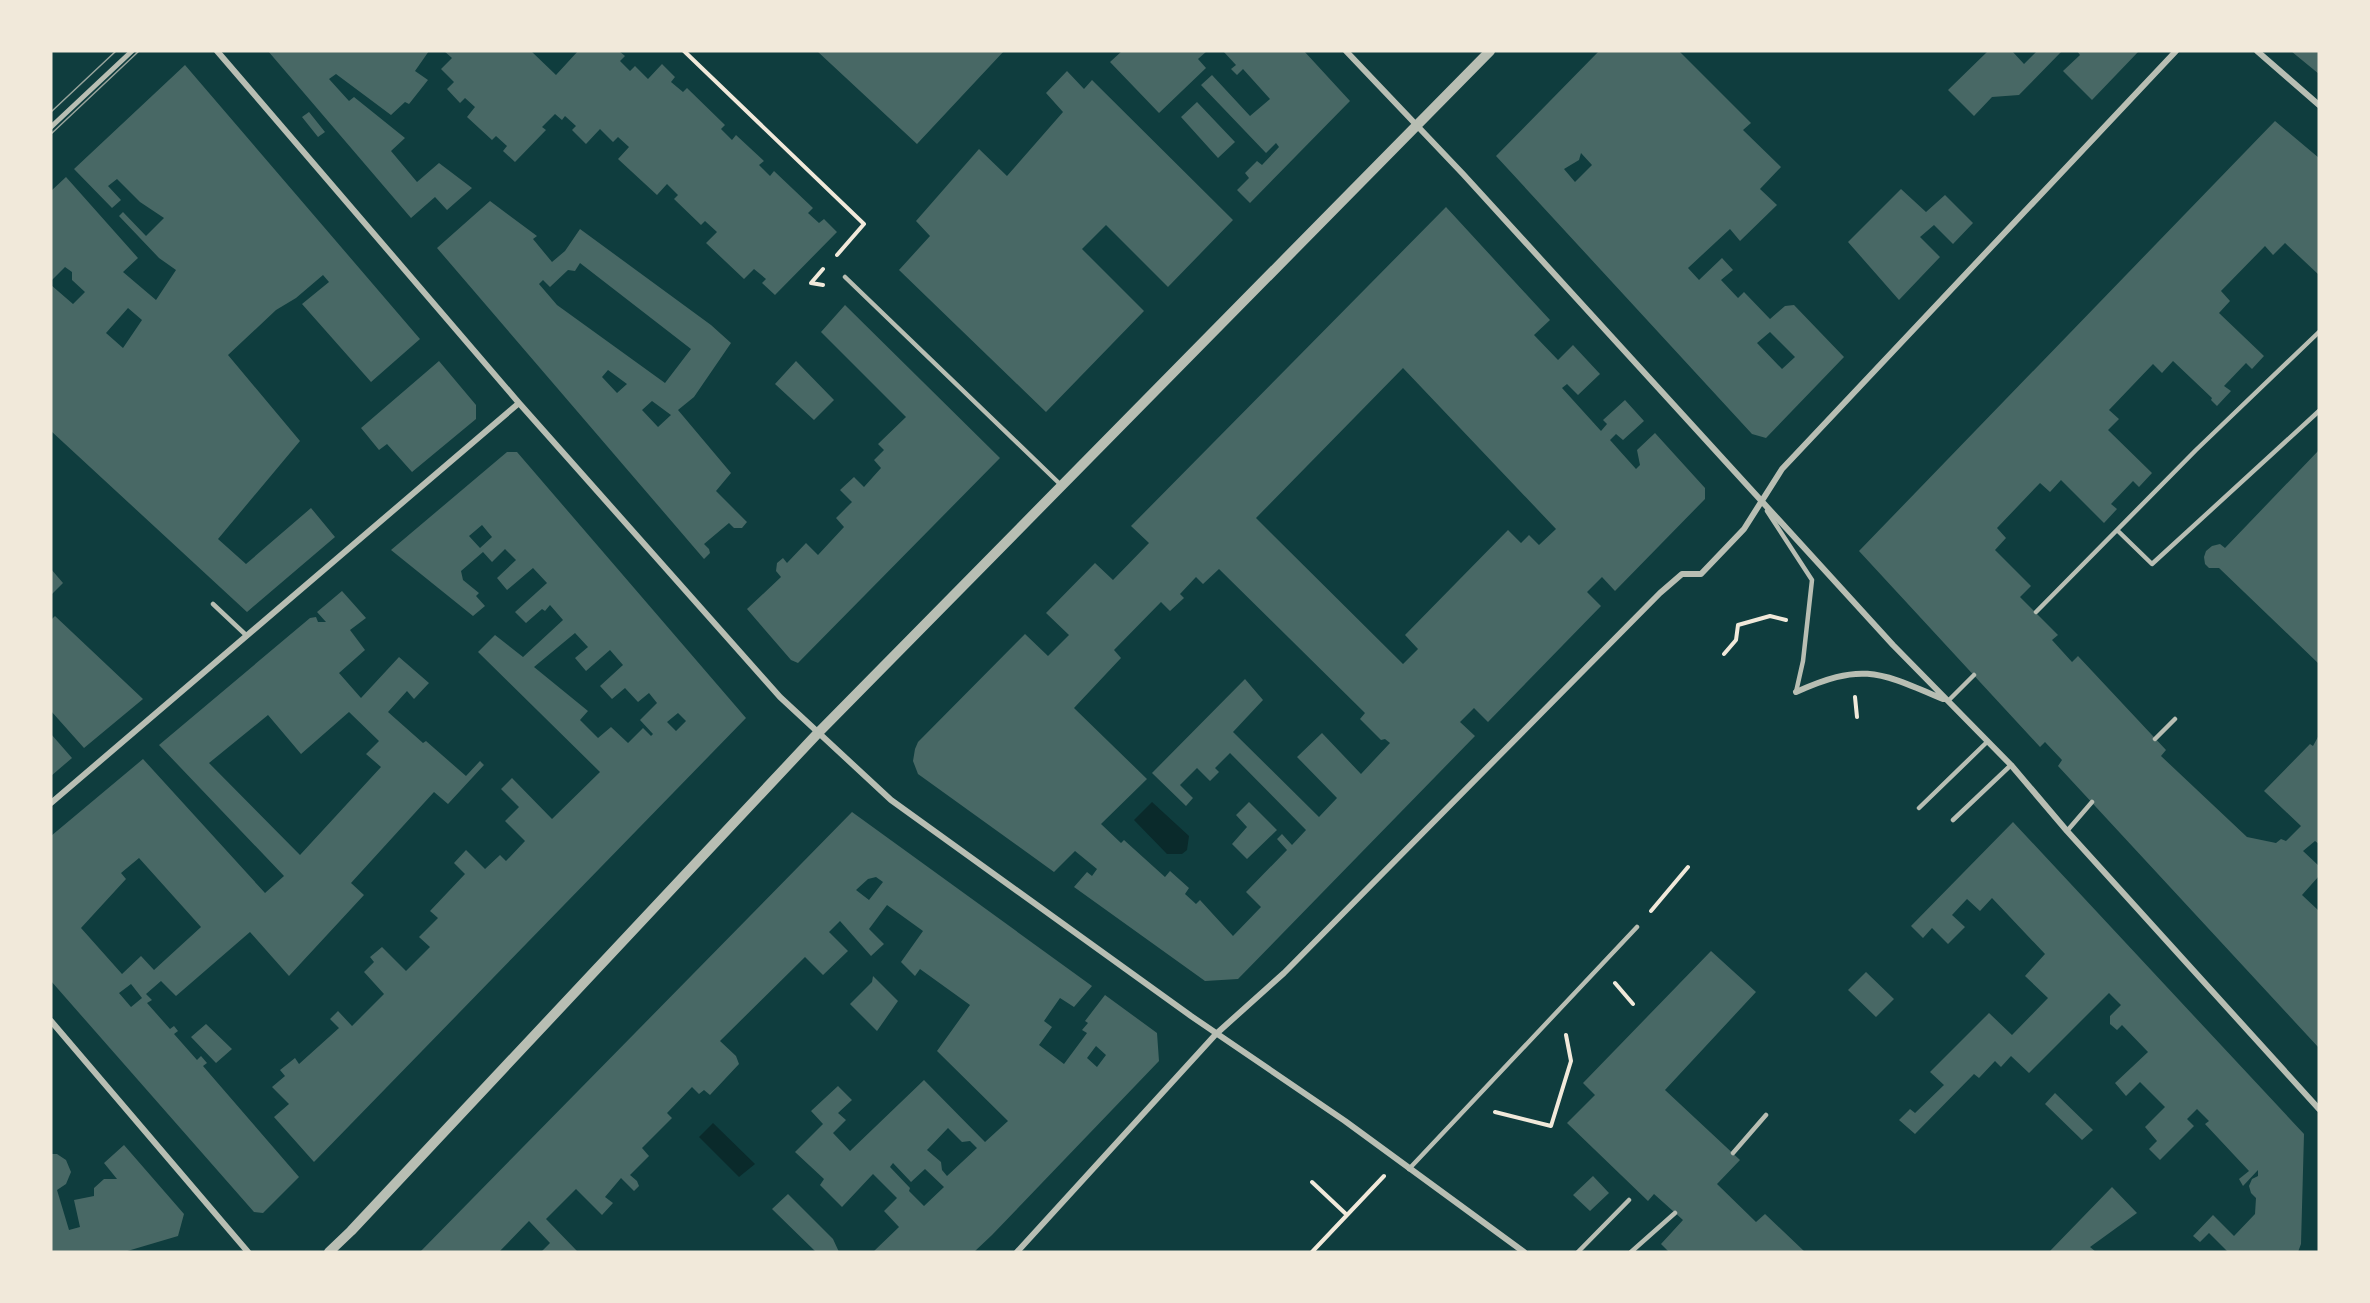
<svg xmlns="http://www.w3.org/2000/svg" width="2370" height="1303" viewBox="0 0 2370 1303" font-family="'Fira Sans Condensed',sans-serif">
<style>
.water{fill:#0a2a2b}
.building{fill:#486865;fill-rule:evenodd}
.lines{fill:none;stroke-linecap:round;stroke-linejoin:round}
.path{stroke:#f1e9da;stroke-width:4}
.service{stroke:#b8beb3;stroke-width:4.5}
.pedestrian{stroke:#b8beb3;stroke-width:5}
.minor{stroke:#b8beb3;stroke-width:6}
.tertiary{stroke:#b8beb3;stroke-width:10}
.tram{stroke:#97a49c;stroke-width:1.5}
</style>
<rect width="100%" height="100%" fill="#0f3d3e"/>
<path class="water" d="M1152,802L1189,836L1187,850L1182,854H1167L1134,820Z
M713,1123L755,1164L739,1177L699,1137Z"/>
<path class="building" d="M268,51H429L415,71L428,80L409,104L405,102L391,115L336,74L329,79L349,101L354,97L405,138L391,151L417,182L439,163L472,188L447,210L435,197L411,218Z
M444,51H531L556,75L578,51H619L625,56L620,61L630,71L635,66L648,79L662,64L675,77L671,82L683,92L687,88L725,125L721,129L732,140L736,135L764,161L759,165L770,176L774,171L813,208L808,213L819,223L824,219L837,232L775,295L762,283L766,279L754,269L744,279L706,243L717,232L705,221L701,225L674,199L678,195L667,184L657,195L618,159L629,147L618,137L613,142L600,129L586,144L572,130L576,126L565,116L562,120L555,114L542,127L546,130L515,162L503,151L507,146L496,136L492,140L467,117L475,107L465,98L460,103L447,89L454,82L441,69L452,58Z
M817,51H1004L917,144Z
M1122,51H1207L1198,59L1206,68L1159,113L1110,62Z
M1223,51H1304L1350,101L1250,203L1237,190L1249,178L1245,173L1257,161L1262,165L1279,147L1276,143L1266,153L1201,85L1212,75L1250,116L1270,99L1243,69L1237,75L1231,69L1236,65Z
M1599,51H1679L1751,123L1743,130L1781,167L1760,189L1777,205L1740,241L1730,229L1688,268L1699,280L1722,258L1733,270L1721,280L1738,298L1744,292L1770,319L1785,306L1794,305L1844,357L1766,438L1752,434L1496,156ZM1581,153L1592,165L1575,182L1564,169L1579,160ZM1770,332L1795,357L1782,369L1757,343Z
M1988,51H2012L2024,64L2037,51H2062L2019,95L1992,97L1974,116L1948,90Z
M2077,51H2139L2092,100L2063,71L2080,55Z
M2291,51H2319V74L2297,56Z
M185,65L420,339L371,382L302,304L329,282L323,275L296,298L276,310L228,355L300,441L218,539L246,564L311,508L335,537L247,612L51,431V285L73,304L85,292L72,280V272L65,267L51,281V191L66,177L138,258L123,272L156,300L176,270L159,258L119,216L123,212L146,236L164,218L140,202L117,179L108,186L121,200L112,208L74,169ZM128,308L142,320L123,348L106,333Z
M1067,71L1084,89L1092,80L1233,220L1168,287L1106,225L1082,249L1144,311L1046,412L899,270L930,236L916,221L979,149L1007,176L1063,112L1046,93Z
M1197,102L1235,142L1218,158L1181,117Z
M309,112L325,132L318,137L302,117Z
M2275,121L2319,158V275L2285,243L2273,255L2265,246L2221,291L2230,301L2219,313L2264,356L2252,369L2246,363L2224,386L2231,391L2217,406L2211,400L2212,398L2173,361L2162,373L2153,364L2109,410L2119,419L2108,430L2152,473L2139,487L2133,481L2111,504L2117,509L2104,523L2061,480L2050,492L2040,483L1997,528L2006,538L1995,550L2031,586L2020,597L2058,635L2052,640L2072,662L2078,656L2166,750L2161,756L2247,837L2276,843L2281,839L2286,841L2301,826L2264,791L2310,744L2313,746L2319,735V844L2315,841L2303,851L2319,866V876L2302,895L2319,911V1048L2058,766L2062,760L2045,742L2040,747L1859,551Z
M1901,189L1926,212L1945,195L1973,223L1953,244L1934,225L1920,237L1940,257L1899,300L1848,242Z
M490,201L537,236L533,239L552,262L565,251L580,229L711,325L731,343L694,397L678,410L731,473L716,491L747,522L742,528H734L729,523L704,544L709,549L710,553L704,559L437,248ZM580,263L691,349L665,383L557,305L539,284L543,280L550,287L568,270L575,271ZM608,370L627,384L617,393L602,377ZM652,401L671,415L658,427L642,410Z
M1446,207L1550,320L1534,335L1558,360L1573,345L1600,374L1578,395L1567,384L1562,388L1601,431L1607,424L1603,420L1625,400L1644,421L1623,440L1616,434L1610,440L1636,469L1640,465L1637,450L1655,433L1705,488V499L1615,591L1602,577L1587,592L1601,606L1488,722L1474,708L1460,722L1475,736L1238,979L1205,981L1074,887L1087,872L1092,876L1097,869L1075,851L1054,872L918,774L913,761L915,749L918,742L1025,634L1048,656L1069,635L1046,613L1095,563L1113,580L1149,543L1131,526ZM1403,368L1556,529L1539,545L1529,535L1521,543L1508,530L1405,635L1418,649L1403,664L1256,518ZM1219,569L1365,713L1360,719L1381,740L1385,739L1390,743L1361,774L1322,733L1297,757L1337,798L1319,817L1233,732L1263,700L1245,679L1152,773L1186,806L1193,798L1180,785L1197,768L1210,781L1219,772L1215,768L1230,753L1306,830L1292,845L1282,834L1277,839L1287,850L1246,892L1261,907L1233,936L1200,900L1196,904L1185,894L1189,888L1170,871L1165,877L1124,840L1121,843L1101,824L1147,779L1074,708L1121,658L1114,650L1161,602L1170,611L1184,598L1180,594L1196,577L1203,584Z
M845,305L1000,458L798,663L791,660L747,609L781,577L776,571L777,563L783,558L787,563L806,543L818,555L844,527L836,518L852,502L840,490L854,477L864,487L881,468L874,460L884,450L878,444L906,417L821,332Z
M439,361L476,405V419L412,472L387,444L379,450L361,428Z
M796,361L834,400L814,420L775,384Z
M2319,450V664L2219,568H2209L2205,564L2204,557L2206,551L2212,546L2220,544L2225,548Z
M507,452H517L746,718L314,1162L274,1117L289,1104L272,1087L285,1076L280,1070L295,1058L299,1064L339,1028L330,1019L338,1011L352,1026L384,994L364,972L374,962L370,957L382,947L406,971L430,947L419,937L438,918L430,911L465,874L454,863L466,850L485,869L500,855L506,861L525,841L505,821L519,807L501,789L512,778L552,819L600,772L478,652L495,635L523,657L563,620L550,605L545,611L542,609L526,623L515,612L547,583L533,568L507,590L497,578L516,560L505,549L492,562L483,552L461,571L463,580L479,593L476,596L485,606L473,616L391,550ZM482,525L492,537L480,548L469,536ZM575,633L588,647L575,658L586,671L610,650L623,665L600,686L612,699L625,688L638,702L649,693L657,703L640,720L653,734L651,736L643,728L628,743L611,727L598,738L580,720L588,711L534,667ZM678,713L686,721L676,731L667,722Z
M51,569L63,583L51,595Z
M342,591L366,618L350,630L365,650L339,673L361,698L399,657L429,683L414,699L407,691L388,712L423,743L426,741L466,776L480,761L484,765L448,804L434,792L351,883L364,895L289,976L250,932L176,996L161,981L146,994L152,1000L147,1003L170,1029L174,1026L178,1031L174,1034L197,1060L201,1056L207,1063L203,1066L299,1177L263,1213L254,1212L51,981V836L143,759L265,893L284,876L159,745L310,618L316,617L318,622H326L317,612ZM349,712L379,741L366,754L381,767L300,855L209,763L268,715L301,754ZM139,858L201,927L154,970L141,956L122,974L81,928L126,879L121,873ZM131,984L142,998L131,1007L119,993Z
M55,616L143,699L84,748L51,711V620Z
M51,734L72,758L51,776Z
M1249,802L1277,830L1247,859L1232,844L1247,827L1236,815Z
M852,812L1092,986L1074,1007L1060,998L1044,1021L1052,1027L1039,1045L1064,1064L1087,1033L1082,1030L1088,1023L1085,1021L1105,995L1157,1033L1159,1061L992,1235L974,1252H873L899,1227L884,1211L897,1198L873,1174L842,1207L820,1185L824,1179L795,1152L823,1124L811,1111L838,1086L852,1100L838,1113L846,1120L833,1133L850,1151L924,1080L985,1142L1008,1121L937,1051L970,1005L920,969L915,976L901,962L923,931L887,905L869,929L884,944L871,956L840,921L829,932L848,951L823,975L805,957L720,1041L736,1056L739,1064L710,1095L704,1090L699,1094L692,1087L667,1113L672,1118L642,1148L649,1156L630,1175L637,1181L639,1186L634,1191L621,1178L605,1197L613,1203L602,1215L576,1189L546,1219L578,1252H541L550,1243L529,1221L499,1252H420ZM876,877L883,882L869,900L856,890L868,879ZM1096,1046L1106,1055L1097,1067L1087,1058ZM948,1128L962,1142L970,1141L977,1148L947,1176L942,1170L941,1162L927,1150ZM893,1163L911,1182L925,1169L944,1187L924,1206L909,1191L910,1188L890,1167Z
M2013,822L2304,1134L2301,1244L2298,1252H2228L2209,1233L2200,1242L2193,1236L2213,1215L2234,1236L2255,1214L2256,1198L2251,1193L2249,1186L2252,1179L2258,1176V1170L2243,1186L2239,1179L2249,1171L2205,1124L2209,1121L2197,1109L2187,1119L2194,1126L2160,1160L2149,1149L2157,1141L2145,1127L2165,1107L2140,1082L2126,1096L2115,1083L2148,1052L2122,1025L2117,1030L2110,1024V1016L2121,1005L2109,993L2029,1073L2011,1056L2001,1067L1995,1061L1979,1078L1974,1074L1915,1134L1899,1120L1910,1109L1915,1113L1944,1085L1930,1072L1989,1013L2012,1035L2048,998L2025,976L2045,954L1992,898L1980,911L1967,899L1952,915L1965,927L1948,944L1932,928L1923,938L1911,926Z
M1711,951L1756,992L1665,1090L1740,1160L1717,1184L1756,1222L1765,1214L1805,1252H1669L1661,1244L1683,1220L1654,1194L1648,1201L1567,1123L1595,1095L1583,1083Z
M1866,972L1894,999L1876,1017L1848,990Z
M873,976L898,1001L877,1031L850,1004L872,982Z
M206,1024L232,1049L216,1063L191,1037Z
M2055,1093L2093,1130L2082,1140L2045,1104Z
M124,1145L184,1214L178,1236L124,1252H51V1154H57L66,1160L71,1172L66,1184L57,1190L69,1230L80,1227L74,1200L94,1196V1188L104,1179H117L104,1163Z
M1593,1176L1609,1193L1590,1211L1573,1195Z
M2112,1187L2137,1213L2090,1247L2096,1252H2049Z
M788,1194L833,1239L839,1252H816L772,1209Z"/>
<g class="lines">
<path class="path" d="M684,51L864,224L837,255
M823,285L811,283L823,269
M1724,654L1736,640L1738,625L1770,616L1786,620
M1855,697L1857,717
M1651,911L1688,867
M1615,983L1633,1004
M1495,1112L1551,1126L1571,1061L1566,1035
M1312,1182L1347,1215
M1312,1252L1384,1176"/>
<path class="service" d="M845,277L1062,486
M1767,511L1812,580L1803,661L1796,692
M2117,530L2152,564L2319,411
M213,604L247,636
M2036,612L2196,450L2319,332
M1948,701L1974,675
M2155,739L2175,719
M1919,808L1987,742
M1953,820L2011,765
M2067,831L2092,802
M1733,1153L1766,1115
M1409,1169L1637,927
M1578,1252L1629,1200
M1631,1252L1675,1213"/>
<path class="pedestrian" d="M51,127L132,51"/>
<path class="minor" d="M217,51L519,403L780,697L891,800L1191,1016L1345,1121L1524,1252
M1346,51L1463,174L1893,645L2011,765L2067,831L2319,1109
M2257,51L2319,105
M1796,692C1863,662 1879,672 1943,699
M51,803L519,403
M51,1021L248,1252
M1017,1252L1216,1034L1284,973L1660,593L1682,574H1701L1744,529L1782,469L2176,51"/>
<path class="tertiary" d="M329,1252L351,1231L817,734L1490,51"/>
<path class="tram" d="M51,112L116,51
M51,134L139,51"/>
</g>
<rect width="2370" height="1303" fill="none" stroke="#f1e9da" stroke-width="105"/>
</svg>
